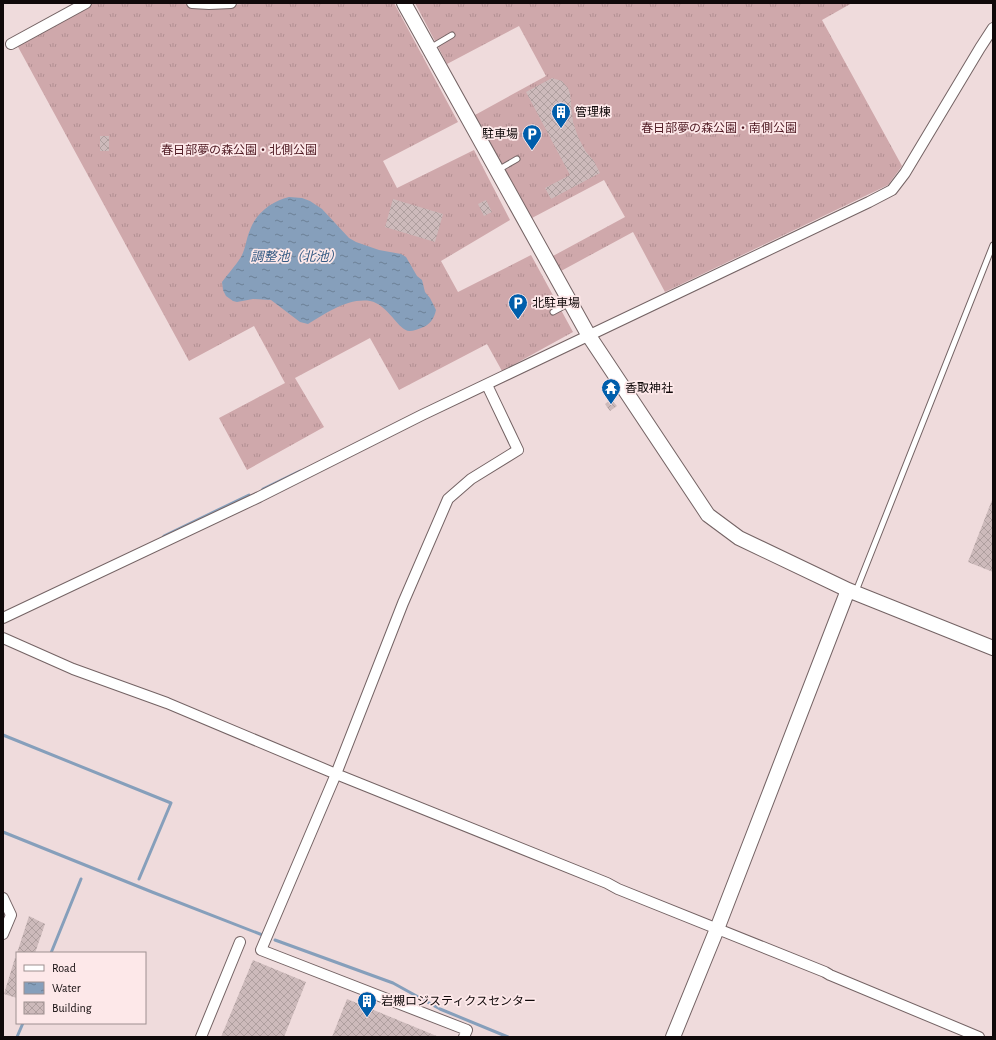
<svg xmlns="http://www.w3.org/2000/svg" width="996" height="1040" viewBox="0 0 996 1040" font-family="'Alegreya Sans','Noto Sans JP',sans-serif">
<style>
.grass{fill:url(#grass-tufts)}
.water{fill:url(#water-ripples)}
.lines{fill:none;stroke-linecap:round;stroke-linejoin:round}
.stream{stroke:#869fbb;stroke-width:3}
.building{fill:url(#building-cross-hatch)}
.lane-casing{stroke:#746364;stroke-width:7}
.street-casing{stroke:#746364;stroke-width:12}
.secondary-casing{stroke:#746364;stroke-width:16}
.lane{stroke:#fff;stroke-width:5}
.street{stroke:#fff;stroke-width:10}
.secondary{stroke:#fff;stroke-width:14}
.labels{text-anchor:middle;stroke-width:3.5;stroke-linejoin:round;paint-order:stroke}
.poi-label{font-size:12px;fill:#10090a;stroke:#fde8e9;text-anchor:start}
.park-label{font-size:12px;fill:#4e1922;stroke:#fde8e9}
.water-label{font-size:13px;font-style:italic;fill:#345a83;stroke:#fde8e9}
</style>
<defs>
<pattern id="grass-tufts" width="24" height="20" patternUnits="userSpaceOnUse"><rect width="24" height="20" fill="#cfa8ab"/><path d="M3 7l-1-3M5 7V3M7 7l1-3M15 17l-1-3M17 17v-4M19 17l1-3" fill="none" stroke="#b18f92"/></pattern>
<pattern id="water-ripples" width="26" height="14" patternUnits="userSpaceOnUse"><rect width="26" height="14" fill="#869fbb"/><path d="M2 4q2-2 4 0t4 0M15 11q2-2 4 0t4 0" fill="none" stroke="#6c8096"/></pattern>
<pattern id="building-cross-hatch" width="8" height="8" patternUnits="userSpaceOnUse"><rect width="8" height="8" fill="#cdbabb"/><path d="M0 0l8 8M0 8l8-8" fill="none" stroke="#af9f9f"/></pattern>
</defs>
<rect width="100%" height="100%" fill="#efdbdc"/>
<path class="grass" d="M91,3H170L210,6L261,3H394L458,122L383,161L397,188L474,150L510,220L441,261L458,292L531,255L573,332L502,371L487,344L399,390L370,338L295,378L324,427L247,470L219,418L285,383L254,326L189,361L17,45Z
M415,3H852L822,20L902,166L888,185L665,292L633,232L561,271L553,256L625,217L604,180L532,218L475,115L546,76L519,26L447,64Z"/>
<path class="water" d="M289,197L302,198L310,201L322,209L349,238L356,242L379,250L401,254L406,257L417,276L422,280L425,292L430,298L436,310C434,319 430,325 421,328C418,329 413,331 410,331C399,332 388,304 370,301C347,298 327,313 308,324L300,322L271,300L253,299L237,302L233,301L226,296L223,290L222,282C228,274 236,265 241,257C246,248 246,239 250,230C256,213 272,201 289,197Z"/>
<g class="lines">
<path class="stream" d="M263,489L300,471
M164,536L249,495
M3,735L171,803L139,879
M3,832L152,892L265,936
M275,940L393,983L440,1009L508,1037
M51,953L81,879
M17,1037L23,1023"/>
</g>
<path class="building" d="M552,78L562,81L568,88L570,94L573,122L578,137L586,152L594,161L600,173L551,199L545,188L570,175L526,92Z
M100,136H109V151H100Z
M393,199L443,214L435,242L385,227Z
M486,200L492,212L484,216L478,204Z
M611,399L617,406L610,411L605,404Z
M992,500H993V572L968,562Z
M29,916L45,924L35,953H17Z
M15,958H17V998L4,994Z
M253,960L306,982L284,1037H221Z
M347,999L439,1037H332Z"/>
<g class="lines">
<g class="lane-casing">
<path id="lane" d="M430,48L452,35
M498,170L517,159
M553,312L570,303
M856,591L993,245"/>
</g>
<g class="street-casing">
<path id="street" d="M192,3L209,4L231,3
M11,44L86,3
M3,618L259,497L422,415L869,202L892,190L905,173L980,48L993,28
M3,638L73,669L167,703L336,774L607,883L618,889L825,972L830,975L979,1037
M3,898L11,915L3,934
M201,1037L240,942
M464,1037L467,1030L261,950L336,774L403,603L448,499L471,479L518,450L487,385"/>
</g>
<g class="secondary-casing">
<path id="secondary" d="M404,3L589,336L708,515L739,538L848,590L993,648
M673,1037L717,929L848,590"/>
</g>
<use href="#lane" class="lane"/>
<use href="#street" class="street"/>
<use href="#secondary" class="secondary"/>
</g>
<defs>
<g id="building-pin" transform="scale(1)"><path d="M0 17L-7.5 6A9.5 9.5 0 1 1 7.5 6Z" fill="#005eab" stroke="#fde8e9"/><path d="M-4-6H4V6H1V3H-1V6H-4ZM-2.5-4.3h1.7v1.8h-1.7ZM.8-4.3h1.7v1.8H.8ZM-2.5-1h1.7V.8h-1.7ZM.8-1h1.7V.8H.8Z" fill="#fff"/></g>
<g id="parking-pin" transform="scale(1)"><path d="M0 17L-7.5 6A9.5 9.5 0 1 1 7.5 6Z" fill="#005eab" stroke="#fde8e9"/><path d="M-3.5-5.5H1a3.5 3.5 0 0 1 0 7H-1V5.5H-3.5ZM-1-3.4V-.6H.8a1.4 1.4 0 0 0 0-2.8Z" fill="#fff"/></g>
<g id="temple-pin" transform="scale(1)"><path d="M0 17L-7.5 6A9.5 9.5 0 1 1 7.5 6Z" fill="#005eab" stroke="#fde8e9"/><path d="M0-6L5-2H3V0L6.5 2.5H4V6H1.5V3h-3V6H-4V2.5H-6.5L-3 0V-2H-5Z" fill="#fff"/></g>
</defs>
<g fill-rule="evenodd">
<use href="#building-pin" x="561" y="112"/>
<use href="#parking-pin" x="532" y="134"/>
<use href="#parking-pin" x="518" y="303"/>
<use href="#temple-pin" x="611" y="388"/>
<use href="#building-pin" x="367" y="1001"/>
</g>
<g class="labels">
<g class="poi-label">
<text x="575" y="116">管理棟</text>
<text x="518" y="138" text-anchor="end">駐車場</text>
<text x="532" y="307">北駐車場</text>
<text x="625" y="392">香取神社</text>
<text x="381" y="1005">岩槻ロジスティクスセンター</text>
</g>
<g class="park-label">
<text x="719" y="132">春日部夢の森公園・南側公園</text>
<text x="239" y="154">春日部夢の森公園・北側公園</text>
</g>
<g class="water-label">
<text x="296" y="261">調整池（北池）</text>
</g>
</g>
<rect width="996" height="1040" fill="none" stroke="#10090a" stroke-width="8"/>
<rect x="16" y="952" width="130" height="72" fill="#fde8e9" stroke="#9e8f90"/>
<rect x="24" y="965" width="20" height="6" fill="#ffffff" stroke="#9e8f90"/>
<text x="52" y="972" font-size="12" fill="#10090a">Road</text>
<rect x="24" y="982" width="20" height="12" fill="url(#water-ripples)" stroke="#9e8f90"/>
<text x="52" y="992" font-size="12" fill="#10090a">Water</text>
<rect x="24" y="1002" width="20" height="12" fill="url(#building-cross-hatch)" stroke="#9e8f90"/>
<text x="52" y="1012" font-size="12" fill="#10090a">Building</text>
</svg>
